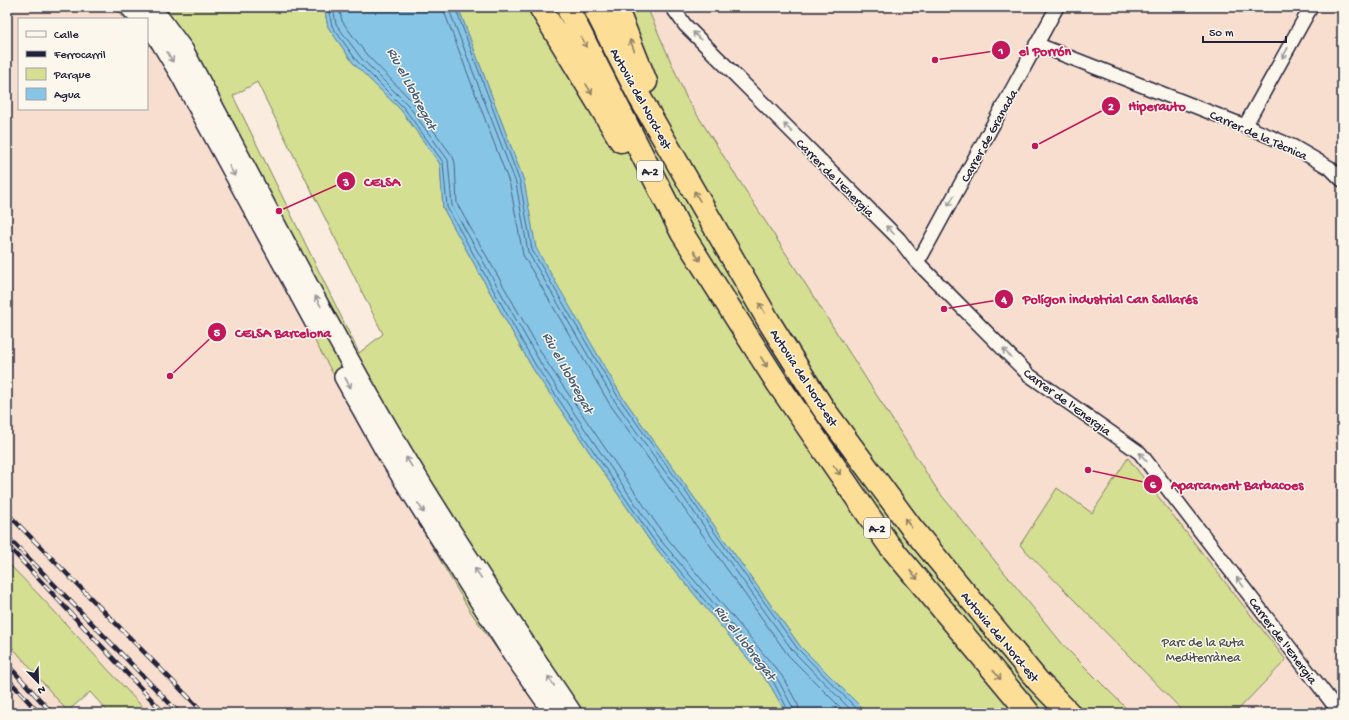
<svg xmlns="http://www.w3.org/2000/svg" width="1349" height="720" viewBox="0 0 1349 720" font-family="'Gochi Hand',sans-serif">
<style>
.built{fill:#f8dece}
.green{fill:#d4df92;stroke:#7b8066;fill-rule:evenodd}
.water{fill:#87c5e7;stroke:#5f84a2}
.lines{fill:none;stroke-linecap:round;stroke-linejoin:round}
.shore{stroke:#4a6380;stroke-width:1}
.street-casing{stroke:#22223b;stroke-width:16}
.secondary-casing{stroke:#22223b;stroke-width:22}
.highway-casing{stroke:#22223b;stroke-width:25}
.street{stroke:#fbf7ec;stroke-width:13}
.secondary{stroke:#fbf7ec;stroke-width:19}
.highway{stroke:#fcde96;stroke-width:22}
.rail-casing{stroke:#22223b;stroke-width:4.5}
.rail{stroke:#fbf7ec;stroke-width:3;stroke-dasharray:9;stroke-linecap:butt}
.oneway{stroke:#99979c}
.oneway2{stroke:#8f8068}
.labels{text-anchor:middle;stroke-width:3;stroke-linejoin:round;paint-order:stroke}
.shield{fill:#fbf7ec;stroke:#636270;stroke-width:1}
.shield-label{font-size:12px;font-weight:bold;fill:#22223b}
.street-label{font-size:13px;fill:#22223b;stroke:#fbf7ec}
.park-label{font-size:13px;fill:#4e5151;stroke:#fbf7ec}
.water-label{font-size:14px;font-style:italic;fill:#455b77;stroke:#fbf7ec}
.leader{fill:none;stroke:#c2185b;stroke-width:1.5}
.callout-dot{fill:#c2185b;stroke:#fbf7ec;stroke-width:1.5}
.mark-label{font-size:12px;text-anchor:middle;font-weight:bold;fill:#fff}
.callout-label{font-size:14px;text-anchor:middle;font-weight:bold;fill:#c2185b;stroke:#fbf7ec;stroke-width:3;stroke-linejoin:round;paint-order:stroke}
</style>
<rect width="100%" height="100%" fill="#faecde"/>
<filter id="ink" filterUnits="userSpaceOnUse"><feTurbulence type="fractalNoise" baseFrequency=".025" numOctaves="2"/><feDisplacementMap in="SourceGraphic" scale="8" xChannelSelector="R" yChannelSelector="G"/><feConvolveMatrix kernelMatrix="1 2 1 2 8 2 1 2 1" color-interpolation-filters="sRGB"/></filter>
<g filter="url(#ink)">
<path class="built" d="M7,7H114L125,19H19V109H147V43L166,63L288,293L380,458L470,611L542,713H148L42,598L7,562Z
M647,7H1342V713H1131L1065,647L938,491L687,99Z
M7,641L69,713H24L10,698L21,713H7Z"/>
<path class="green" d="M114,7H324L328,27L354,64L401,110L440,164L443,208L533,369L650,541L770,685L786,713H542L470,611L380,458L288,293L166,63L147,43V19H125ZM257,82L383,334L359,353L233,96Z
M458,7H647L687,99L938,491L1065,647L1131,713H867L800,646L621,395L535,248L524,181Z
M1128,458L1286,660L1235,713H1185L1020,545L1057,488L1092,513Z
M7,562L42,598L148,713H109L90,692L69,710L71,713H69L7,641Z"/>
<path class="water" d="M324,7H458L524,181L536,248L621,395L800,646L867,713H786L770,685L650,541L533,369L443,208L440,164L401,110L354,64L328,27Z"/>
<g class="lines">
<path class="shore" d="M328,7L332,26L357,61L404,108L443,162L447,207L536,366L653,539L774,683L788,710L789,713
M333,7L336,24L361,58L408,105L448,160L452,206L541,364L657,536L778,680L793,708L794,713
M339,7L342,21L366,54L412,101L453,157L455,163L457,204L546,361L662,532L782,676L798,705L800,713
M444,7L445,14L510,185L523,255L609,403L788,655L846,713
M450,7V12L516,183L528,252L614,400L793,651L854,713
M455,7L520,182L532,250L618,397L797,648L861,713"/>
<g class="street-casing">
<path id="street" d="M672,7L685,25L899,239L915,260L1029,375L1140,453L1340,713
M1036,44L1245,126L1292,146L1330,168L1342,180
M1245,126L1311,7
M915,260L922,255L1057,7"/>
</g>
<g class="secondary-casing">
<path id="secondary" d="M130,7L141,19
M148,7L161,20L184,51C251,177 316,304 388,428C445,526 509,619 572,713
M147,26L157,36L180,74L316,325
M344,377L384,449L514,656L554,713"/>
</g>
<g class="highway-casing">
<path id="highway" d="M540,7L621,141
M567,7L682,233L778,384L889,545L1029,713
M594,7L639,96L771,325L823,408L911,527L1038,681L1069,713
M616,7L646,82"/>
</g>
<use href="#street" class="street"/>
<use href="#secondary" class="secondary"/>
<use href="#highway" class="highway"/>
<g class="rail-casing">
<path id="rail" d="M7,513L204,713
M7,536L179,713
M7,545L164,713
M7,664L52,713
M7,678L39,713"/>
</g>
<use href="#rail" class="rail"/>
</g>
<defs><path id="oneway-shaft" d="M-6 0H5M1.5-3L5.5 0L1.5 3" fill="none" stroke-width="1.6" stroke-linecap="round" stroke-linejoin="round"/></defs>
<g class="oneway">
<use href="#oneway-shaft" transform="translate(697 36) rotate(-135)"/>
<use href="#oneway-shaft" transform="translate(1285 53) rotate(119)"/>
<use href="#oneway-shaft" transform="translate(170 57) rotate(59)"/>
<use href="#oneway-shaft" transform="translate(788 128) rotate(-135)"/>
<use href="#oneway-shaft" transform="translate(232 171) rotate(62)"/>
<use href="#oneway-shaft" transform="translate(951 201) rotate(119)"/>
<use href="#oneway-shaft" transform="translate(890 230) rotate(-135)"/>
<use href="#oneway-shaft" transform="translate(318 301) rotate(-118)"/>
<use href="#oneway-shaft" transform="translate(1007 353) rotate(-135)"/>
<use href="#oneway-shaft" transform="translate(348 383) rotate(61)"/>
<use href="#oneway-shaft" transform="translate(1143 457) rotate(-131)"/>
<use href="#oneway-shaft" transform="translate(409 462) rotate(-122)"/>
<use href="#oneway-shaft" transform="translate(421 508) rotate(58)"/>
<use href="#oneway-shaft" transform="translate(478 573) rotate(-124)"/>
<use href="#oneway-shaft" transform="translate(1240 582) rotate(-127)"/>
<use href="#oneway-shaft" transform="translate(551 681) rotate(-124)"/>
</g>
<g class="oneway2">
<use href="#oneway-shaft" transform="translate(584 42) rotate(63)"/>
<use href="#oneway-shaft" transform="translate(632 45) rotate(-112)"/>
<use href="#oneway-shaft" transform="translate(589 89) rotate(59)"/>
<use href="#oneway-shaft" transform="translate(697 196) rotate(-120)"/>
<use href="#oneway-shaft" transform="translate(697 256) rotate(58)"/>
<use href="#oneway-shaft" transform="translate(762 308) rotate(-120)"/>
<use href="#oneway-shaft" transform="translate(764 362) rotate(58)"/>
<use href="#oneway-shaft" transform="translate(837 470) rotate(55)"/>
<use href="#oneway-shaft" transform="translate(908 523) rotate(-127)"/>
<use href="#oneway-shaft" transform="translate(914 575) rotate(50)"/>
<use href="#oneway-shaft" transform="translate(997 675) rotate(50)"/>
</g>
</g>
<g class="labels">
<g class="shield">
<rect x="637" y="161" width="26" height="20" rx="3"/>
<rect x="864" y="518" width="26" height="20" rx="3"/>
</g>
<g class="shield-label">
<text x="650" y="175">A-2</text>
<text x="877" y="532">A-2</text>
</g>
<g class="street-label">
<text transform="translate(642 98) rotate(61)" y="5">Autovia del Nord-est</text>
<text transform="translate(1259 134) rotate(24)" y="5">Carrer de la Tècnica</text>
<text transform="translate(988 135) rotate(-61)" y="5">Carrer de Granada</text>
<text transform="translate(836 177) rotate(45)" y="5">Carrer de l'Energia</text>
<text transform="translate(805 377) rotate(57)" y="5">Autovia del Nord-est</text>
<text transform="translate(1068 401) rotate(36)" y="5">Carrer de l'Energia</text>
<text transform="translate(1001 636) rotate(50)" y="5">Autovia del Nord-est</text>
<text transform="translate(1284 640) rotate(53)" y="5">Carrer de l'Energia</text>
</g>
<g class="park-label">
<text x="1203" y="646">Parc de la Ruta<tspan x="1203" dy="15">Mediterrànea</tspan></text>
</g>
<g class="water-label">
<text transform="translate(413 88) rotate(62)" y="5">Riu el Llobregat</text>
<text transform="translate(569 372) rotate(61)" y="5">Riu el Llobregat</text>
<text transform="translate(746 642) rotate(52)" y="5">Riu el Llobregat</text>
</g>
</g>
<path class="leader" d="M935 60L1001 50M1035 146L1111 106M279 211L346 181M944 309L1004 299M170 376L217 332M1088 470L1153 484"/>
<g class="callout-dot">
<circle cx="935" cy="60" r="4"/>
<circle cx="1035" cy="146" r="4"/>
<circle cx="279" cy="211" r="4"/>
<circle cx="944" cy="309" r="4"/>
<circle cx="170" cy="376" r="4"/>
<circle cx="1088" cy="470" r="4"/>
<circle cx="1001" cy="50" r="10"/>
<circle cx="1111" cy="106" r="10"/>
<circle cx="346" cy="181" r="10"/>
<circle cx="1004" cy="299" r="10"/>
<circle cx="217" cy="332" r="10"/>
<circle cx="1153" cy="484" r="10"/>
</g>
<g class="mark-label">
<text x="1001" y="54">1</text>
<text x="1111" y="110">2</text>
<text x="346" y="186">3</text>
<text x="1004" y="303">4</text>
<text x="217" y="336">5</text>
<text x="1153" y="488">6</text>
</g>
<g class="callout-label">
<text x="1045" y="55">el Porrón</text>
<text x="1157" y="110">Hiperauto</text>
<text x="382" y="186">CELSA</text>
<text x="1110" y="303">Polígon industrial Can Sallarés</text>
<text x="283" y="337">CELSA Barcelona</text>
<text x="1237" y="489">Aparcament Barbacoes</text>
</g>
<rect width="1349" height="720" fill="none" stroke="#fbf7ec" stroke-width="24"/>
<rect x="12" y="12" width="1325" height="696" fill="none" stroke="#22223b" stroke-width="1.5" filter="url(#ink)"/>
<rect x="18" y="18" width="130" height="92" fill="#fbf7ec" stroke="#a4a2a5"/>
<rect x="26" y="31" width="20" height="6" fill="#fbf7ec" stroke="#a4a2a5"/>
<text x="54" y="38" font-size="12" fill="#22223b">Calle</text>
<rect x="26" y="51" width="20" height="6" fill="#22223b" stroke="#a4a2a5"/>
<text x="54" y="58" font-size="12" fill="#22223b">Ferrocarril</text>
<rect x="26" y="68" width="20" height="12" fill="#d4df92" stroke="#a4a2a5"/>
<text x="54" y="78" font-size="12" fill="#22223b">Parque</text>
<rect x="26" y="88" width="20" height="12" fill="#87c5e7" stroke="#a4a2a5"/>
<text x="54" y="98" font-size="12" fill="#22223b">Agua</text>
<g transform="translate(38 682) rotate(157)" stroke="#fbf7ec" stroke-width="3" paint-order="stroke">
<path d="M0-3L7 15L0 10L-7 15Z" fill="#22223b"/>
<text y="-6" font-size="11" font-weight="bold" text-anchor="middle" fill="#22223b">N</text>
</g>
<path d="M1203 36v6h83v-6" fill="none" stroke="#22223b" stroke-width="2"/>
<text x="1209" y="36" font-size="12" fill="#22223b" stroke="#fbf7ec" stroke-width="3" paint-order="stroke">50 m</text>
</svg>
